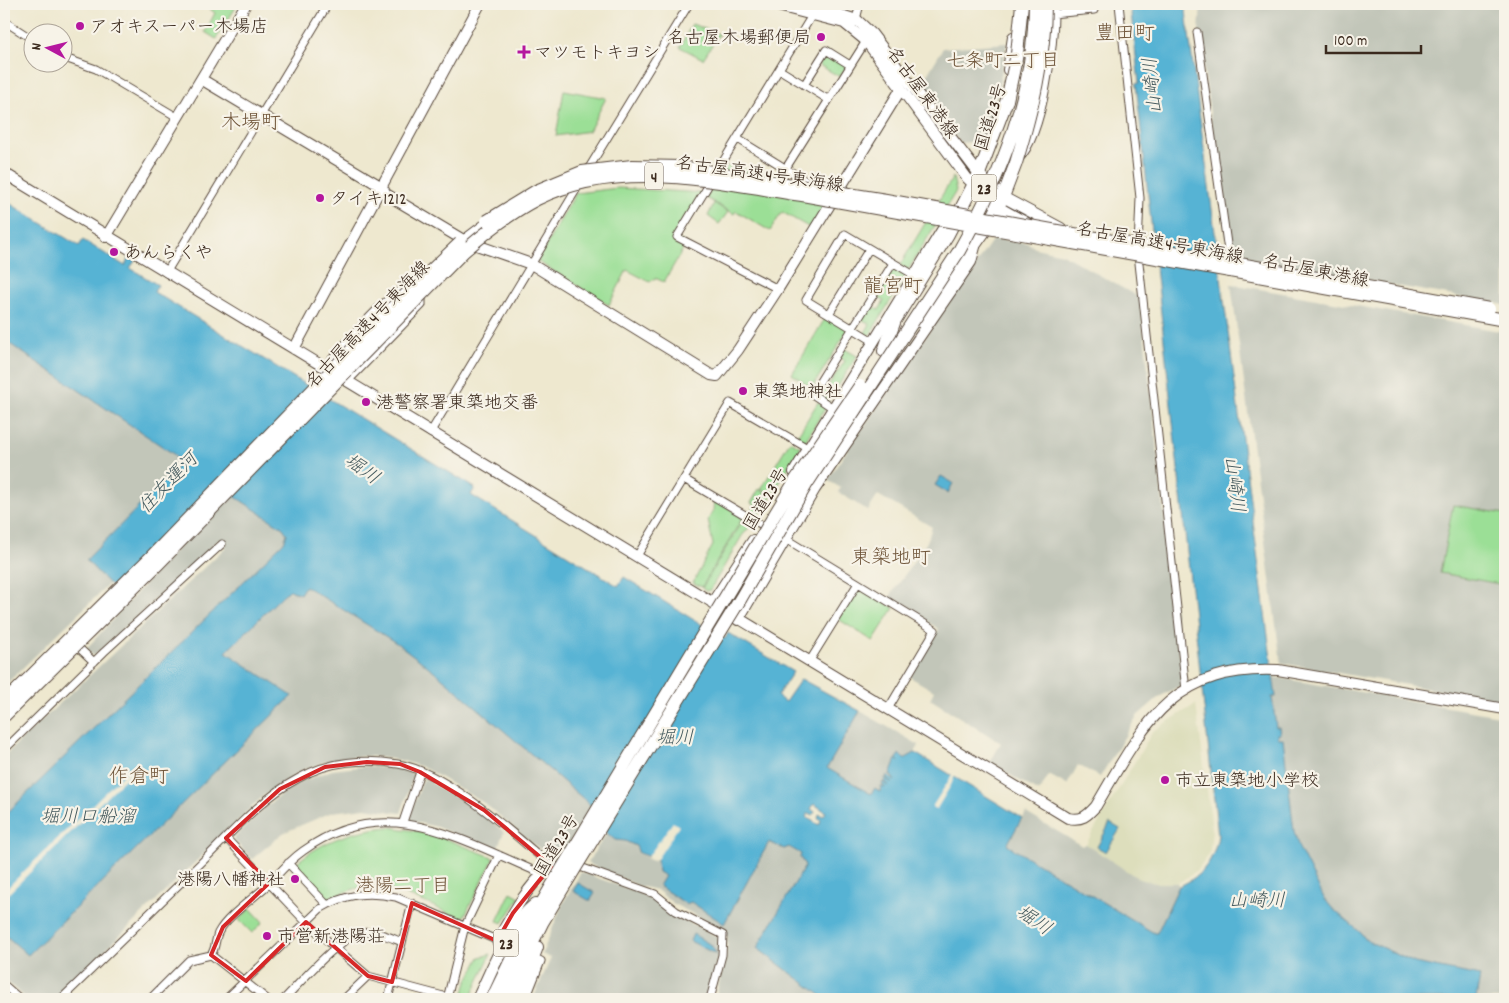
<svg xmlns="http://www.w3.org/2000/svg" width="1509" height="1003" viewBox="0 0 1509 1003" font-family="Dekko,'Klee One',sans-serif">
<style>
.built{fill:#dddebc}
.industrial{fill:#c2c6b9}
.green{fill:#9bdf96;stroke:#6b845a}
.water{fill:#56b3d4;stroke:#486e79;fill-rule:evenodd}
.pier{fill:#eee8cf}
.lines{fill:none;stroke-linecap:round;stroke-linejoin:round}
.street-casing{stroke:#564639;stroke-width:9}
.secondary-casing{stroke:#564639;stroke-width:12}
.highway-casing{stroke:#564639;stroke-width:14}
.street{stroke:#fff;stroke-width:7}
.secondary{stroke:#fff;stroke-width:10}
.highway{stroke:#fff;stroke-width:12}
.highway-bridge-casing{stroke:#564639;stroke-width:14;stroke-linecap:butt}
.highway-bridge{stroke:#fff;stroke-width:12}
.marked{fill:none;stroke:#d62828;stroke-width:4;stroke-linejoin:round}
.poi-dot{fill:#b5179e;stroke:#f7f3e8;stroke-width:2}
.labels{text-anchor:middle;stroke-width:4.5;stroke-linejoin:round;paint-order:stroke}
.shield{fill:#f7f3e8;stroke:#73665b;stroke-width:1}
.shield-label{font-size:16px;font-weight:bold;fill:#3b2a1e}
.poi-label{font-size:18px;fill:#3b2a1e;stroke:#f7f3e8;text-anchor:start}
.street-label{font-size:18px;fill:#3b2a1e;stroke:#f7f3e8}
.neighbourhood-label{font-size:19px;fill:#70563b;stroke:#f7f3e8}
.water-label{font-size:19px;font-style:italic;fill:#445a5e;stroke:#f7f3e8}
.quarter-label{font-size:20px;fill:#70563b;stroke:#f7f3e8}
</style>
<rect width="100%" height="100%" fill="#f7f3e8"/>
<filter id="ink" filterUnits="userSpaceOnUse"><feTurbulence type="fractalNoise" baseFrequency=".02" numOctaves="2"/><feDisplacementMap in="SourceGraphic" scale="10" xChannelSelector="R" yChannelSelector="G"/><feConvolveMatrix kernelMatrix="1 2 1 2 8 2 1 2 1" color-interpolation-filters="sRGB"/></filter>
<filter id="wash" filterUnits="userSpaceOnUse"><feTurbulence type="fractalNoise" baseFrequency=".0096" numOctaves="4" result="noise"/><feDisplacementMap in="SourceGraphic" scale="20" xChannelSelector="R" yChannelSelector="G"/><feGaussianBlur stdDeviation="1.12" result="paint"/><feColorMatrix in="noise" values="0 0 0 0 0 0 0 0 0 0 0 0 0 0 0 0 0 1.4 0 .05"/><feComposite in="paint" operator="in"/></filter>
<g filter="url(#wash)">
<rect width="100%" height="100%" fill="#eee8cf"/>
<path class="built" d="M1196,704L1212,829L1210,851L1199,868L1187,878L1177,883H1155L1139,880L1086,844L1153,731Z"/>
<path class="industrial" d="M1201,4H1505V305L1244,259V254L1228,248L1199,31Z
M1007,43L995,106L983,141L960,143L920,87L943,48Z
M993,239L1028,243L1035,248L1062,254L1140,298L1183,684L1159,697L1137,716L1100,777L1078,765L1067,785L1049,775L1039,792L990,763L1001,743L930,699L934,691L910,677L939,629L889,598L927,542L932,527L878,495L868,511L838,492L841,488L827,480Z
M1231,284L1505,332V702L1281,663Z
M4,340L175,455L178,464L177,468L86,560L109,584L4,686Z
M229,492L283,528L287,534L284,542L4,816V756L226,547L219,540L94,656L86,649Z
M304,586L398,644L434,671L593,807L557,863L484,803L423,767L400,760L370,756L345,757L327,761L302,770L263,796L55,999H27L4,979V934L28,955L292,696L226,652L283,595Z
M1274,677L1505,717V999H1476L1480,976L1415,963L1378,948L1366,940L1332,908L1324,898L1306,865L1294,831L1282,738H1278L1279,727H1276L1272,697L1276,696Z
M860,711L919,745L915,753L904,759L898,760L900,762L895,765L892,776L896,780L891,777L889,779L892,783H886L887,787L882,784L885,788L871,794L826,767Z
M367,766L398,769L414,774L401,813L365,808L332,812L283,833L252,859L234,840L235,837L265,808L285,791L302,781L332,770Z
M425,779L479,811L504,832L496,851L437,827L411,821L409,818L423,780Z
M1026,813L1082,846L1086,844L1139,879L1155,883H1177L1179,886L1157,933L1154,934L1007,845Z
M607,833L615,840L625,841L636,846L637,850L644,855L657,859L658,870L665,876L660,886L686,904L691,902L724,924L769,842L784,849L788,847L801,855L805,866L757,948L826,999L832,995L839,999H715L726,957L728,938L722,929L674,904L657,890L639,886L587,863Z
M581,872L653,898L670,912L717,937L718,956L706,999H533L551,958L542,954L563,903Z"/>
<path class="green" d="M204,4H238L216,39L205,32L215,13Z
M692,24L719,34L703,59L680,47Z
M826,51L848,64L840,77L819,65Z
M564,90L606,98L589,131L556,136Z
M726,166L788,177L828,201L810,228L782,212L770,231L736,211L734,214L706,198Z
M953,177L956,191L908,270L900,265Z
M618,188L704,193L675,237L686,244L664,282L655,278L650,282L627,270L609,305L537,261L576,193Z
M714,203L728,212L719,224L708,216Z
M895,267L907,274L869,336L865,333L870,324L861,319L869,304L879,310L884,301L875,296Z
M827,315L849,328L812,388L792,374Z
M843,348L857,356L828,402L816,392L819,387L825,390L845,361L838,356Z
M818,402L826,407L804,443L796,438Z
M790,441L801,447L772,495L761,489Z
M759,489L771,497L756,517L750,514L755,505L751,503Z
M714,499L743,517L702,587L693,583L713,545L708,520L713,511Z
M1453,505L1505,514V585L1440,573Z
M744,518L753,523L742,536L710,590L706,591L702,588Z
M859,586L894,608L873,641L838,619Z
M389,827L430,833L492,857L493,860L464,917L461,919C429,905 396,885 360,888C348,889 333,899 323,899L295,867V864C322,841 353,830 389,827Z
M511,892L520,897L503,923L497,921Z
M250,908L263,922L252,933L239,920Z
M491,954L470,999H462L467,982L480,957Z"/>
<path class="water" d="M1130,4H1185L1276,697H1272L1276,727H1279L1280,734H1277L1278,738H1283L1294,831L1299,848L1324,898L1332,908L1361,933L1366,940L1415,963L1480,976L1476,999H839L832,995L826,999L757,948L805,866L800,857L801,854L789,847L784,849L769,842L724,924L691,902L686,904L659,886L665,876L658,872L657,859L639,853L636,846L625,841L615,840L587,816L593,807L434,671L398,644L305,586L300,594L290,590L283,595L226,652L292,696L28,955L4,934V816L284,542L287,534L283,528L225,490H214L112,587L86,560L177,468V460L175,455L4,340V200L79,246L83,240L125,266L129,257L135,261L130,268L158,285L154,292L475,488L471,495L618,586L624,577L725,639L728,633L793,672L777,696L785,702L801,679L860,711L827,768L871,794L875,788L880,792L881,786L885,788L882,784L883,782L888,786L884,781L885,778L892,783L886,777L887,775L895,781L890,774L896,759L899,762L897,759L899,754L904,759L915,753L1022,818L1007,845L1154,933H1157L1179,886C1202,877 1215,859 1218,835L1136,84L1139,83ZM814,804L826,812L823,816L819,814L818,818L821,820L819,825L806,817L809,813L813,815L815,812L811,809Z
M941,476L953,483L948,493L935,485Z
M1110,823L1120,829L1106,852L1097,847Z
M578,883L595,893L590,901L573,891Z
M693,934L711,945L717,955L690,941Z"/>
<path class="pier" d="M131,767L134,770L7,895L4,896V891Z
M953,774L955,775L951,785L936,810L932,807Z
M673,822L679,826L657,859L652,861L647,858Z"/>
</g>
<g filter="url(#ink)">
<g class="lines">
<g class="street-casing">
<path id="street" d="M1119,4L1140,198L1138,248
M1052,14L1094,10V4
M4,21L32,39
M855,23L860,4
M1197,32L1230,265
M62,57L96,69L177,117
M780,70L829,100
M804,85L826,50L850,65
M738,139L814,186
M1019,159C1044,134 1055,40 1054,4
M786,168L866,41
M587,171L689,4
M1138,254L1186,690
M166,273L328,4
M778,289L677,237L814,12
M829,314L869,249
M873,341L806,300L845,234L914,275
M324,368C338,353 394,283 412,286
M347,382L422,305V295
M833,408L812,394L893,263
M430,433L579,185
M684,479L762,525
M786,539L935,630L888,709
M637,556L730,403L809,449
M78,647L94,662
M809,662L858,583
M4,750L104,652L222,544
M403,822L420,772
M226,838L306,922L368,976L447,997
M288,863L327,905
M574,867L583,868L655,894L676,911L723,935L722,955L710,999
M211,955C216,948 215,940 218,933C227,916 255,897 270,883C280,872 290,860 303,851C386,791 461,840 542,874
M4,985L20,999
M61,999C109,953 157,906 205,859C233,831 263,797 299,778C328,761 366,758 398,764C447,772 514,834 551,866H555
M150,999L189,960L211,955L267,999
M226,999L320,909C345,894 367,891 396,897L501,942
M284,999C300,983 339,937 361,933C375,930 389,937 402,942
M344,999L368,976
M388,999L412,903
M447,999L465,926L499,855
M526,999L541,961L539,960"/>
</g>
<g class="secondary-casing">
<path id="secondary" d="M770,4L844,23L866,41L967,178L998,207L1027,223
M806,4L857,20L872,34L979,174L1003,197L1061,228
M1008,70L1013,37
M201,79L382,187L386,194L465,241L531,264L711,375L717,376L738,350L778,289L901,89
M4,173L1068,818C1082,821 1087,816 1096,806C1143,726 1171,665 1278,670L1505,709
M106,237L246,4
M294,349L480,4
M794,472L942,230L953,221
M712,603L753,540
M738,620L815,489L971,262L975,247
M497,941C512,914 528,885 551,866"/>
</g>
<g class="highway-casing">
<path id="highway" d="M465,241L497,217
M920,321L988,226L1003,197L1016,163
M884,351L895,320L948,234L979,174L1007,100
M478,999C494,967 507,927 536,904
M492,999L521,939L557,877
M504,999L542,923L566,883
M517,999L537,947"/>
</g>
<use href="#street" class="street"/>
<use href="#secondary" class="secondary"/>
<use href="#highway" class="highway"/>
<g class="highway-bridge-casing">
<path id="highway-bridge" d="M1007,100L1017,54L1022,4
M1016,163C1032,110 1045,59 1045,4
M487,221L536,191L582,172L632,166L681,167L886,200L1489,309
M4,703L151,557L398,302L460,243
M4,716L158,564L463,252C486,232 510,213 537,199C622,157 719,183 808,196L1505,320
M557,877L795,481L860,386
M566,883L741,598L806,485L959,251C1002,174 1034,94 1035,4"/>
</g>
<use href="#highway-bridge" class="highway-bridge"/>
</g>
</g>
<path class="marked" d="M367,762L400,764L420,772L484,810L551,866L513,913L497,941L412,903L392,982L368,976L306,922L246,981L211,955L223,927L269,883L226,838L280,789L325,767Z"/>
<g class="poi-dot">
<circle cx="80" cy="26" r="5"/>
<circle cx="821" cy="37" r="5"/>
<path d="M521.5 44.5h5v5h5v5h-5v5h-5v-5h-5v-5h5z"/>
<circle cx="320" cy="198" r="5"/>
<circle cx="114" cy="252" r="5"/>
<circle cx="743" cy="391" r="5"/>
<circle cx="366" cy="402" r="5"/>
<circle cx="1165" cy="780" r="5"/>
<circle cx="295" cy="879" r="5"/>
<circle cx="267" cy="936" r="5"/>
</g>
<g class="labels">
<g class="shield">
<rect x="645" y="162.5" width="18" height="27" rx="4"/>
<rect x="971.5" y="174.5" width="25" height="27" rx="4"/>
<rect x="493.5" y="929.5" width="25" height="27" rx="4"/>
</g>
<g class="shield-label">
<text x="654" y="182">4</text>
<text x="984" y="194">23</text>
<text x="506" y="949">23</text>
</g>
<g class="poi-label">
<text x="90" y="32">アオキスーパー木場店</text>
<text x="811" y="43" text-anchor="end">名古屋木場郵便局</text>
<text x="534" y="58">マツモトキヨシ</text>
<text x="330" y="204">タイキ1212</text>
<text x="124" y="258">あんらくや</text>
<text x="753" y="397">東築地神社</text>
<text x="376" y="408">港警察署東築地交番</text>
<text x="1175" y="786">市立東築地小学校</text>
<text x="285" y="885" text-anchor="end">港陽八幡神社</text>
<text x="277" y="942">市営新港陽荘</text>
</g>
<g class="street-label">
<text transform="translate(923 92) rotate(54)" y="6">名古屋東港線</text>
<text transform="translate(990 117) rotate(-73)" y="6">国道23号</text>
<text transform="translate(760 173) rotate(8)" y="6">名古屋高速4号東海線</text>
<text transform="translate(1160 242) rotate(10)" y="6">名古屋高速4号東海線</text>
<text transform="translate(1316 270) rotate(11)" y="6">名古屋東港線</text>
<text transform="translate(367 324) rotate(-46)" y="6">名古屋高速4号東海線</text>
<text transform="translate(765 499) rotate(-59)" y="6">国道23号</text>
<text transform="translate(556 845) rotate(-59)" y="6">国道23号</text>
</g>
<g class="neighbourhood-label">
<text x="1003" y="66">七条町二丁目</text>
<text x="403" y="891">港陽二丁目</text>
</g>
<g class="water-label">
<text transform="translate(1151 86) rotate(-96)" y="7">山崎川</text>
<text transform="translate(363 468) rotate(35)" y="7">堀川</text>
<text transform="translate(167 482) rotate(-46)" y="7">住友運河</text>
<text transform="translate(1236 484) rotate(83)" y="7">山崎川</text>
<text x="675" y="743">堀川</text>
<text x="88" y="822">堀川口船溜</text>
<text x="1257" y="906">山崎川</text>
<text transform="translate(1035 919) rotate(34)" y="7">堀川</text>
</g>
<g class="quarter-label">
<text x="1125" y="39">豊田町</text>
<text x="251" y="128">木場町</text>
<text x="893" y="292">龍宮町</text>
<text x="891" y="563">東築地町</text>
<text x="139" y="782">作倉町</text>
</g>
</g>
<rect width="1509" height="1003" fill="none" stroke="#f7f3e8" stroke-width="20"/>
<g transform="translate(48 48) rotate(277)"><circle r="24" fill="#f7f3e8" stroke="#aca397"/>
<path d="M0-4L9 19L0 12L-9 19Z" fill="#b5179e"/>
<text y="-8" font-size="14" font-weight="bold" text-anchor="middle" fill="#3b2a1e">N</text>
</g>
<path d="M1326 45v8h95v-8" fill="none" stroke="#3b2a1e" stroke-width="2.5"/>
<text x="1334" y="45" font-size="15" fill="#3b2a1e" stroke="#f7f3e8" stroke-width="4" paint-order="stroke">100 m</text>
</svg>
